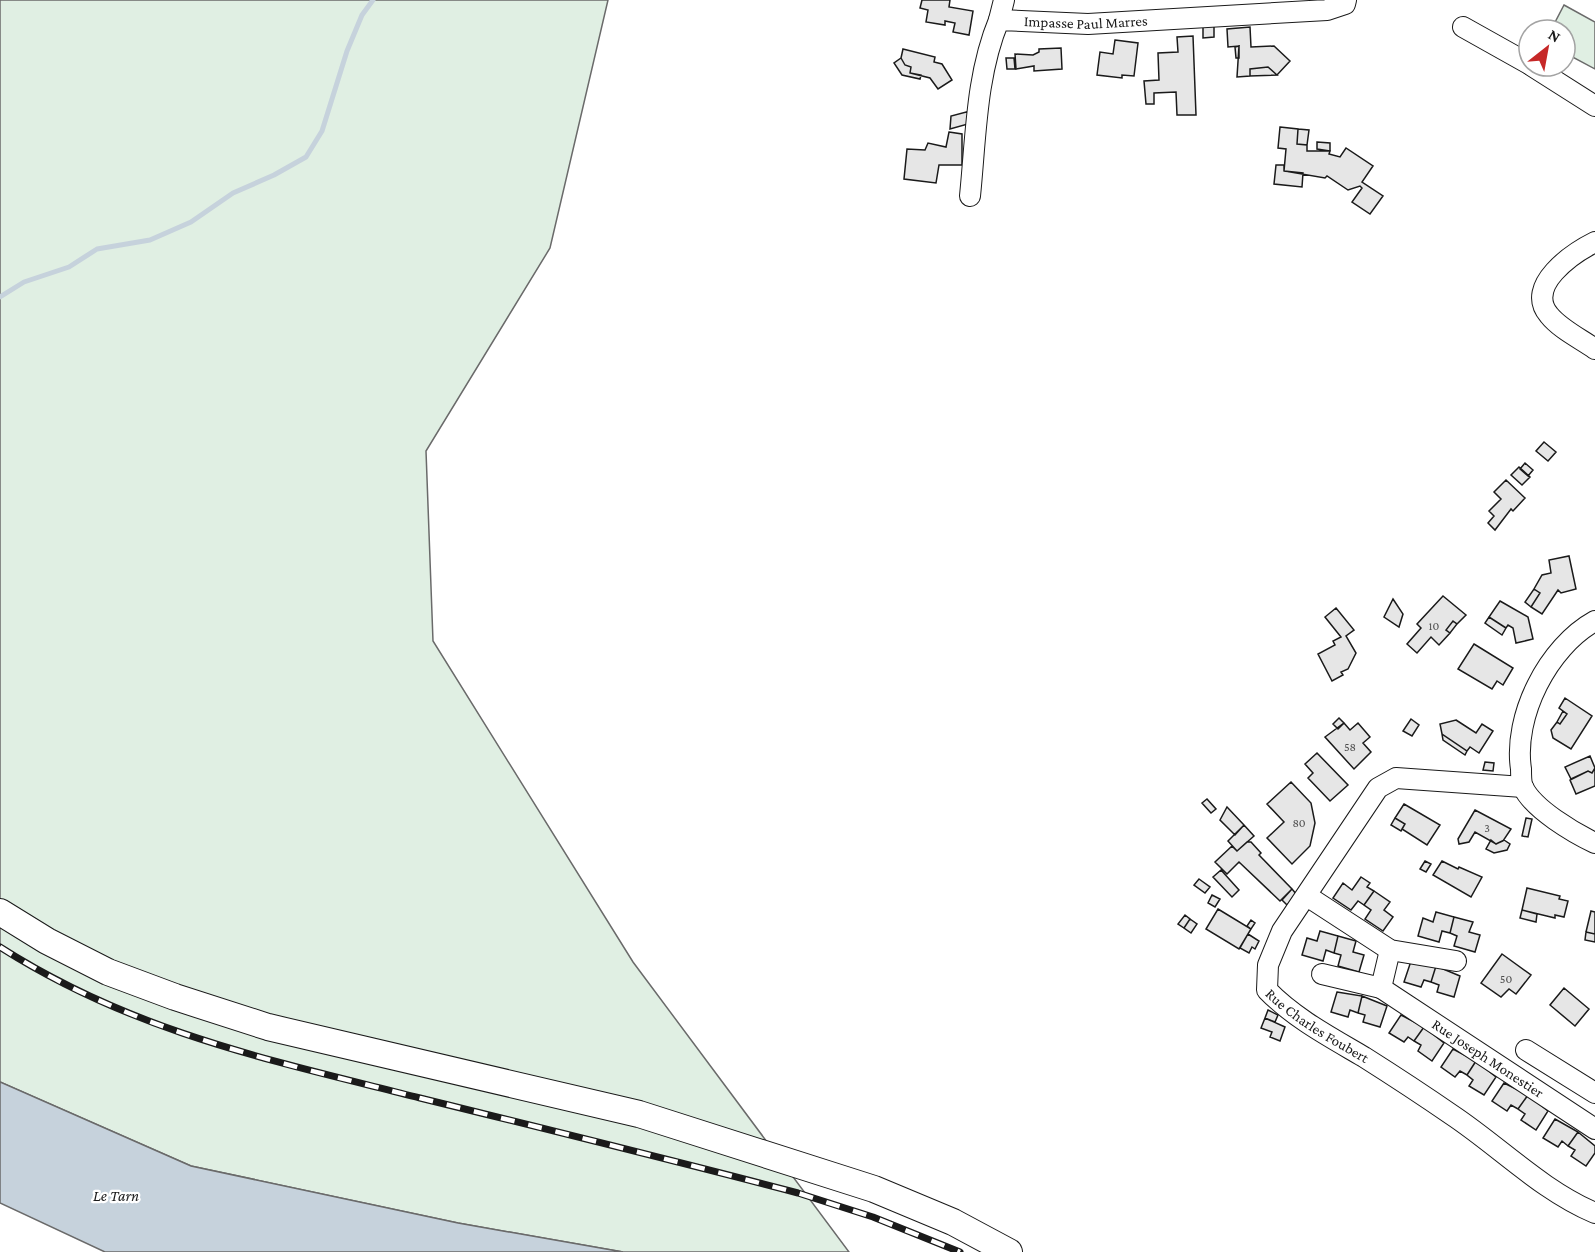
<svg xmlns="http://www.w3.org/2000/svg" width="1595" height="1252" viewBox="0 0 1595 1252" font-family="'Crimson Pro',serif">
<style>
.green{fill:#e0efe3;stroke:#6a6a6a;stroke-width:1.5}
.water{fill:#c6d2dc;stroke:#6a6a6a;stroke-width:1.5}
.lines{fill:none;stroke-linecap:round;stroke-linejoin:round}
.stream{stroke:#c6d2dc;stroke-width:5}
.building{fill:#e6e6e6;stroke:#1a1a1a;stroke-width:1.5}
.minor-casing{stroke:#1a1a1a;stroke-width:22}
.major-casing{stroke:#1a1a1a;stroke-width:28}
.minor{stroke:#fff;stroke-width:20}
.major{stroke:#fff;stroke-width:26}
.rail-casing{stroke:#1a1a1a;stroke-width:7}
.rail{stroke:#fff;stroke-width:4.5;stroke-dasharray:14;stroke-linecap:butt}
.labels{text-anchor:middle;stroke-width:4.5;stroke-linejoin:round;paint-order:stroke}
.number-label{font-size:12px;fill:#4d4d4d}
.street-label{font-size:15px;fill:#1a1a1a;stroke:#fff}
.water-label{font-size:16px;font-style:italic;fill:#1a1a1a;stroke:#fff}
</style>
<rect width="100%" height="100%" fill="#fff"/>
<path class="green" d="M0,0H608L550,248L426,451L433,641L633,962L849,1252H623L458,1223L191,1166L0,1082Z
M1564,5L1595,22V69L1565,53V30H1551Z"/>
<path class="water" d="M0,1082L191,1166L458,1223L623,1252H105L0,1203Z"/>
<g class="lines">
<path class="stream" d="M0,297L24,282L69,267L97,249L150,240L191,222L233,193L274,175L306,157L322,131L347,51L362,15L373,0"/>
</g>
<path class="building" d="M922,0H950L949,7L973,11L969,35L953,32L955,23L945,21V25L926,22L928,10L920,8Z
M1203,24H1214V37L1203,38Z
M1250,27L1251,47L1274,46L1290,61L1277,75L1268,67L1250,69V76L1237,77L1239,46L1228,47L1227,29Z
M1193,36L1196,115H1177L1176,92L1154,93V104H1146L1144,81L1159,80L1158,53L1178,52L1177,37Z
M1115,40L1138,43L1134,76L1122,75V78L1097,75L1100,52L1113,54Z
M1239,46V58H1236L1235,47Z
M1061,48L1062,69L1034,71V66L1016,69L1015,54L1033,55L1039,52V49Z
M903,49L935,57L934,62L942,64L952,80L938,89L930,78L910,73L911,67L905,65L901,58Z
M901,58L905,65L911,67L910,73L921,75L920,79L902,75L894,63Z
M1006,58H1014L1015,69H1007Z
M1268,67L1277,75L1250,76V69Z
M970,111L968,124L950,129L951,116Z
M1280,127L1298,129L1297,144L1307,145V151H1330L1329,154L1340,157L1346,148L1373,166L1362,182L1383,196L1370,214L1352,202L1362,188L1360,186L1348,190L1327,176L1325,178L1284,171L1286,149L1278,148Z
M1298,129L1309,130L1307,145L1297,144Z
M949,132L962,134V165H939L936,183L904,179L907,149L925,150L928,143L946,147Z
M1317,142L1330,143V151L1317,149Z
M1276,165H1284V171L1303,173L1302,187L1274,184Z
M1544,442L1556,452L1548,461L1536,451Z
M1525,463L1533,470L1528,476L1520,469Z
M1519,467L1530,477L1522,485L1511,475Z
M1506,480L1525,498L1513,511L1511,509L1495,530L1488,523L1494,516L1489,511L1501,499L1494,492Z
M1569,556L1576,589L1561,593L1558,590L1542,614L1531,607L1540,593L1534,589L1542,575L1551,573L1549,560Z
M1534,589L1540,593L1531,607L1525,602Z
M1443,596L1466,615L1457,624L1453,621L1446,630L1450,633L1439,645L1431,637L1417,653L1407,644L1421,628L1417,624Z
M1393,599L1403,614L1399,627L1384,617Z
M1500,601L1528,617L1533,639L1516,643L1513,628L1508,625L1506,628L1489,617Z
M1336,608L1354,630L1346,636L1356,653L1348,669L1341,672L1343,675L1332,681L1318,654L1335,645L1333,641L1341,637L1325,617Z
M1489,617L1506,628L1502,635L1485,623Z
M1453,621L1457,624L1450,633L1446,630Z
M1474,644L1513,668L1503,685L1497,681L1492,689L1458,669Z
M1565,698L1592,716L1571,749L1553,738L1551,730L1557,722L1560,724L1567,714L1559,708Z
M1563,711L1567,714L1560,724L1557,722Z
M1339,718L1344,723L1338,729L1333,724Z
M1411,719L1419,725L1412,736L1403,731Z
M1456,720L1476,733L1482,724L1493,731L1479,753L1470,747L1467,751L1442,734L1440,724Z
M1344,723L1350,730L1358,723L1370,737L1363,743L1371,752L1354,769L1325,737Z
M1442,734L1467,751L1465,755L1443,740Z
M1317,753L1348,785L1330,801L1308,778L1313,773L1305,764Z
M1590,756L1595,768L1592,773L1588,771L1571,779L1565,767Z
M1485,762L1494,763L1493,771L1483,770Z
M1595,768V786L1576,794L1570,780L1588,771L1592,773Z
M1291,782L1311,803L1315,823L1310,846L1292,864L1267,838L1284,822L1267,804Z
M1207,799L1216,809L1211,813L1202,803Z
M1404,804L1440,825L1427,845L1402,829L1405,824L1395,818Z
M1227,807L1244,825L1235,835L1220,820Z
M1475,810L1511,829L1503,841L1496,844L1475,832L1469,842L1459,844L1458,839Z
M1395,818L1405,824L1401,831L1391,825Z
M1526,818L1532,819L1528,837L1522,836Z
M1244,825L1254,836L1237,851L1228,841Z
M1491,840L1496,844L1504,840L1510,844L1507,850L1494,853L1486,849Z
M1247,842H1251L1261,853L1259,855L1292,889L1280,901L1239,862L1227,874L1215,862L1232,846L1237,851Z
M1425,861L1431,864L1426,872L1420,869Z
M1442,861L1458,869L1459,867L1482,877L1471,897L1433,875Z
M1221,870L1239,890L1232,897L1213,877Z
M1361,877L1370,883L1367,887L1374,891L1364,905L1358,901L1351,910L1333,898L1343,883L1352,890Z
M1199,879L1210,887L1205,893L1194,885Z
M1527,888L1560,896L1559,899L1568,901L1564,917L1555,915V918L1522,910Z
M1292,889L1297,895L1287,905L1282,900Z
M1374,891L1390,902L1384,910L1393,917L1383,931L1365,919L1371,910L1364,905Z
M1212,895L1220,899L1215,907L1208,903Z
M1218,909L1251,929L1239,949L1206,929Z
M1522,910L1537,914L1536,922L1520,918Z
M1591,911L1595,912V934L1586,932Z
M1436,912L1454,917L1450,933L1442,931L1439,942L1418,936L1423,918L1433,922Z
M1185,915L1190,919L1184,928L1178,924Z
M1454,917L1473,922L1469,932L1480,935L1475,952L1454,946L1457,936L1450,933Z
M1190,919L1197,924L1191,933L1184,928Z
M1251,920L1255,923L1251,929L1247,926Z
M1320,931L1338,936L1334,953L1326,950L1323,961L1302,955L1307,938L1317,941Z
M1586,932L1595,934V942L1585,940Z
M1248,934L1259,941L1255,949L1252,947L1249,953L1240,948Z
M1338,936L1356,941L1353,952L1364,955L1359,972L1338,966L1341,955L1334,953Z
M1502,954L1531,975L1516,994L1509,989L1501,997L1481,983Z
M1411,961L1436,966L1431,982L1424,980L1421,987L1404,982Z
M1436,966L1460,976L1454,997L1437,992L1439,985L1431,982Z
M1564,988L1589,1009L1575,1026L1550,1005Z
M1337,992L1362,996L1358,1013L1350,1010L1348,1017L1331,1012Z
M1362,996L1387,1006L1380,1027L1363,1022L1365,1015L1358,1013Z
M1268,1010L1278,1015L1275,1022L1265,1018Z
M1401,1015L1424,1027L1414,1041L1408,1037L1404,1042L1389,1033Z
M1265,1018L1285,1027L1280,1041L1270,1037L1272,1032L1261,1028Z
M1424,1027L1444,1043L1432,1061L1418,1051L1421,1045L1414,1041Z
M1453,1049L1476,1061L1467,1075L1460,1071L1455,1077L1441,1067Z
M1476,1061L1496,1077L1484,1095L1469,1086L1473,1080L1467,1075Z
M1504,1083L1528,1095L1518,1109L1511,1105L1507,1111L1492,1101Z
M1528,1095L1548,1111L1536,1130L1521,1120L1525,1114L1518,1109Z
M1555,1119L1578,1132L1568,1146L1562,1141L1558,1147L1543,1138Z
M1578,1132L1595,1146V1153L1586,1166L1571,1156L1575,1150L1568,1146Z"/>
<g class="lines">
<g class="minor-casing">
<g id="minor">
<path d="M999,20L1004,0"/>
<path d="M1463,27L1529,64"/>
<path d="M1532,66L1595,106"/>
<path id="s1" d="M970,196C976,137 976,75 999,20L1088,24L1327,10L1345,4L1346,0"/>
<path d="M1595,242C1573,253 1524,286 1549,315C1560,329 1581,339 1595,349"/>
<path d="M1595,621C1548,647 1513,716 1521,769C1521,774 1521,783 1523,787C1533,809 1574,833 1595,843"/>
<path id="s2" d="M1523,787L1396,778L1378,788L1282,931L1268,965L1267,990C1294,1018 1330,1037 1364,1057C1394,1076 1423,1095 1452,1115C1500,1147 1541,1190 1595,1213"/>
<path d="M1307,896L1390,950L1456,961"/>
<path d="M1322,974L1381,988L1390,950"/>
<path id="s3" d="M1381,988L1595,1129"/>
<path d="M1526,1050L1595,1093"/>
</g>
</g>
<g class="major-casing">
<path id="major" d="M0,912L47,941L108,972L175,997L268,1027L639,1114L874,1189L953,1222L1009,1252"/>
</g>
<use href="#minor" class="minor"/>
<use href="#major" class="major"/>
<g class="rail-casing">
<path id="rail" d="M0,947C133,1032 270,1060 420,1098C546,1129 672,1160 798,1193L873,1217L960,1252"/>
</g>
<use href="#rail" class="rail"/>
</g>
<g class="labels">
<g class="number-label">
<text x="1434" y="630">10</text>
<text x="1350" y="751">58</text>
<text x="1299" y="827">80</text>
<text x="1487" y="832">3</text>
<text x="1506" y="983">50</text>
</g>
<g class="street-label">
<text dy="5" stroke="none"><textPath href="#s1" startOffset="266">Impasse Paul Marres</textPath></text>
<text dy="5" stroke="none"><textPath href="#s2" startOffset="444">Rue Charles Foubert</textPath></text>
<text dy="5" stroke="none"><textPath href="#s3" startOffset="128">Rue Joseph Monestier</textPath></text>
</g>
<g class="water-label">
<text x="116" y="1201">Le Tarn</text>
</g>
</g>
<g transform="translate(1547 48) rotate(31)"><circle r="28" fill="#ffffff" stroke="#a3a3a3" stroke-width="1.5"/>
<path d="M0-4.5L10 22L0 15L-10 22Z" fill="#c62828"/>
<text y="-9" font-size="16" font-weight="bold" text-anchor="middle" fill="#1a1a1a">N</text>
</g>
</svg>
